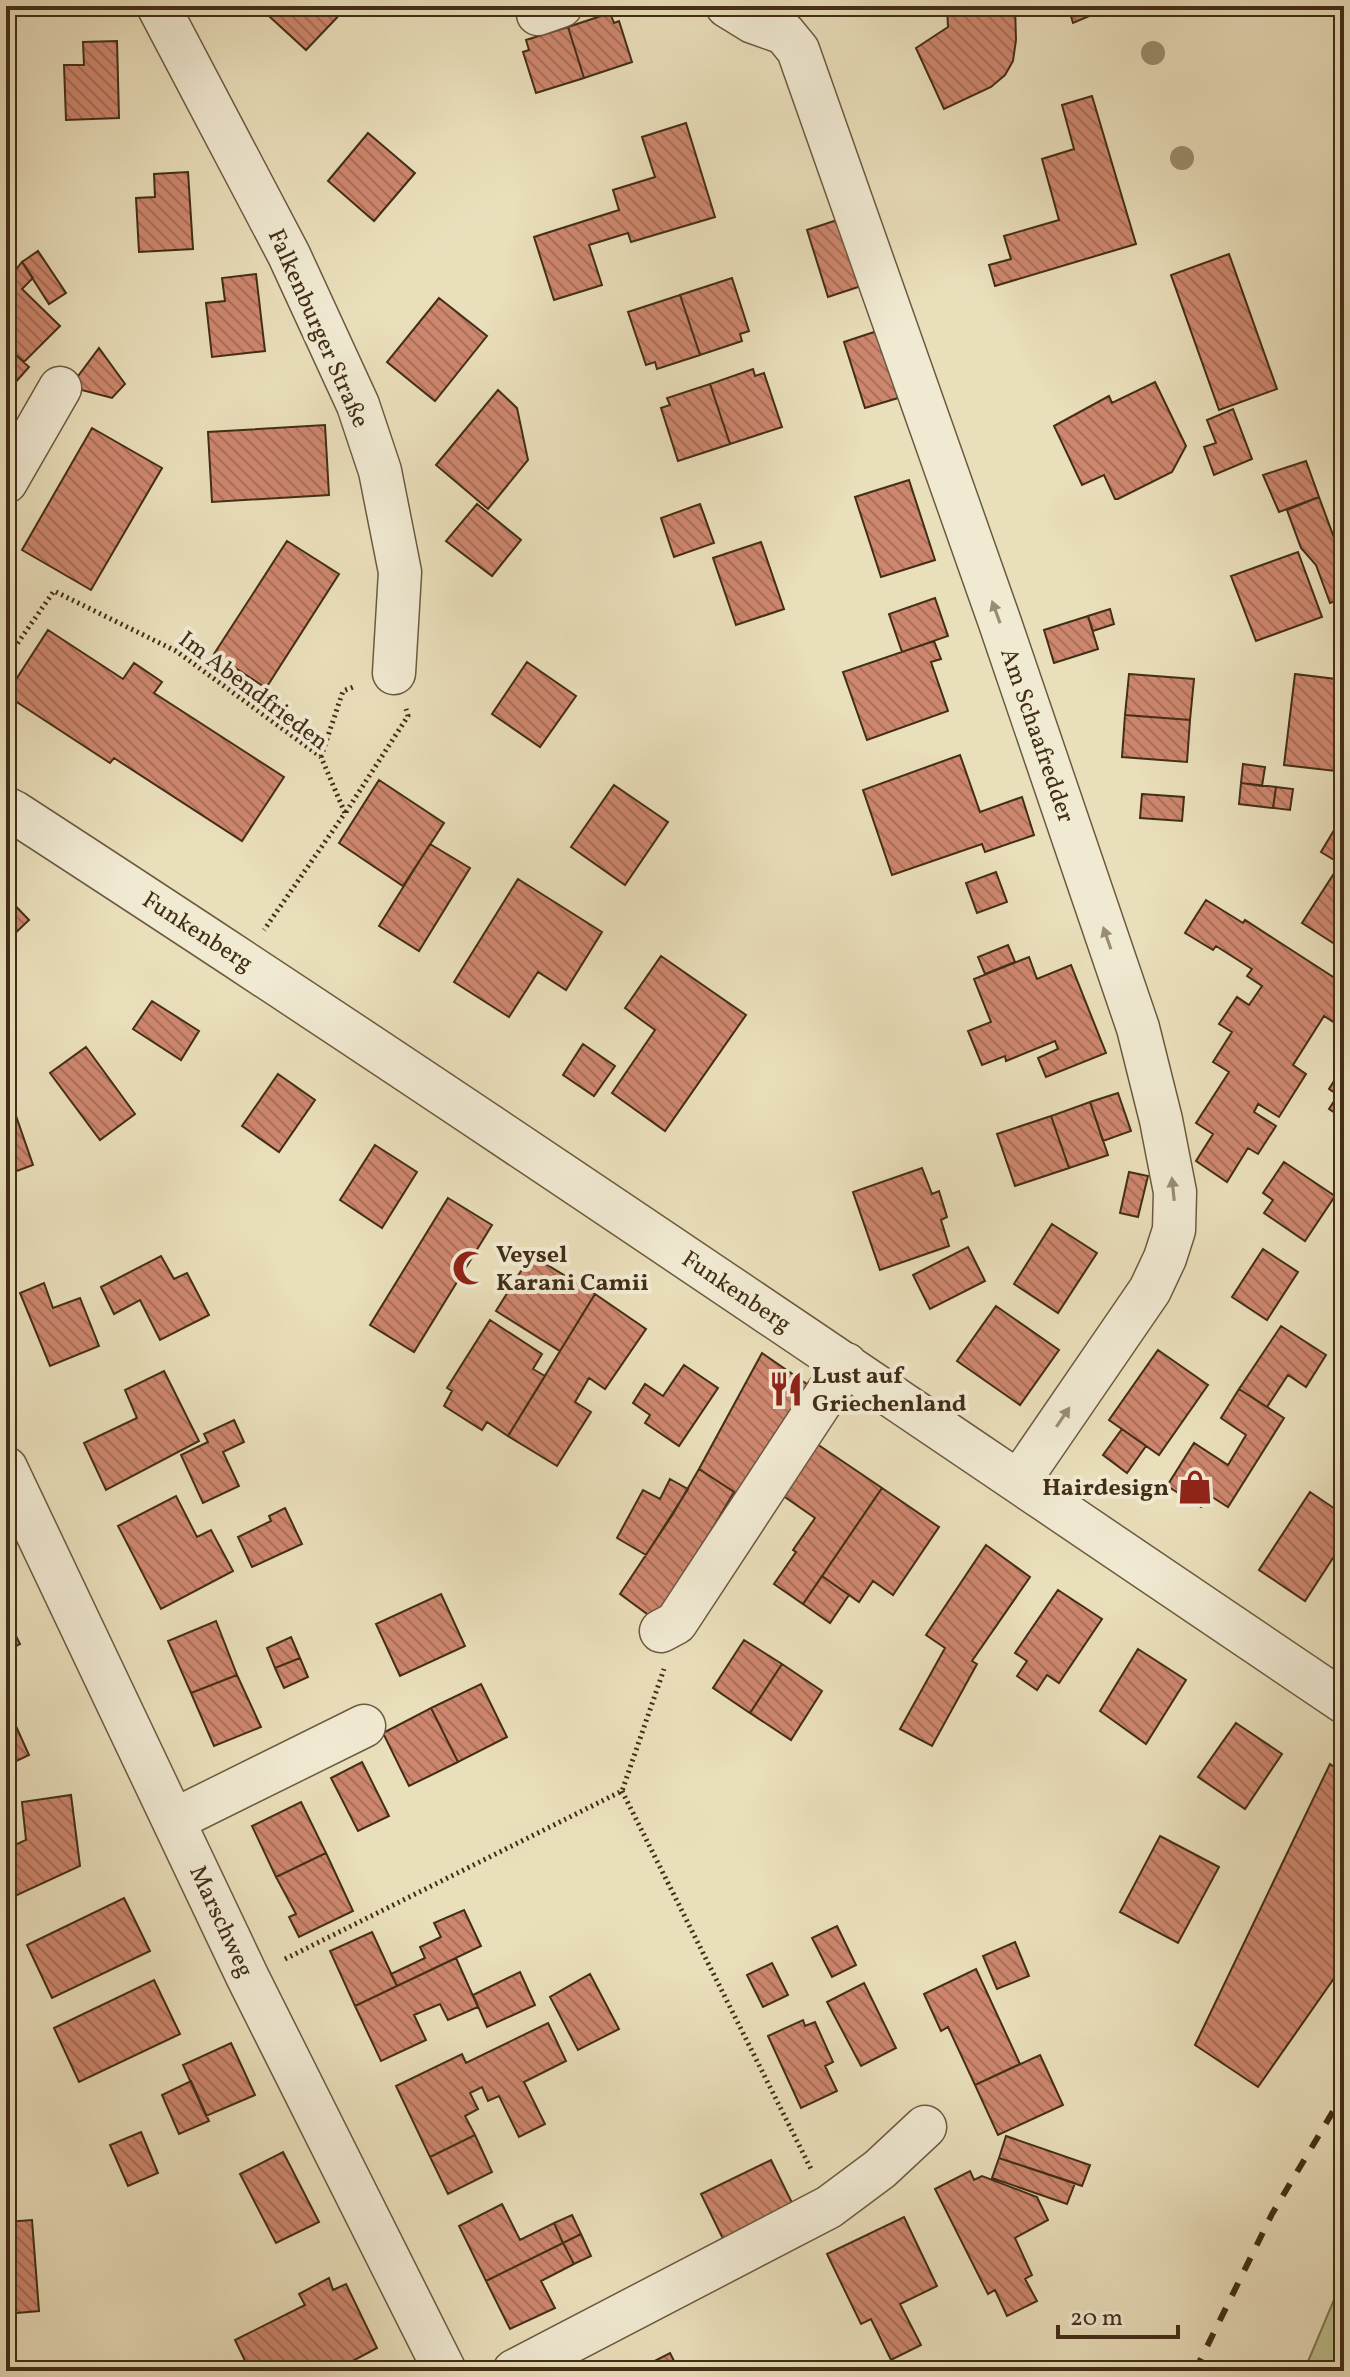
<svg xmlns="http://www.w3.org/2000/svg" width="1350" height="2377" viewBox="0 0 1350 2377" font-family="Vollkorn,serif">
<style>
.pitch{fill:#bbc08d;stroke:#7e7752;stroke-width:2}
.building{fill:url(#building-back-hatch);stroke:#422e16;stroke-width:2}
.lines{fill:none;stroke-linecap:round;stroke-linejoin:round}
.minor-casing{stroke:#6c5a3f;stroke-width:45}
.path{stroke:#422e16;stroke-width:5;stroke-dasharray:2 4;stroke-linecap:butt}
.minor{stroke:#f1ead3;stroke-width:42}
.rail{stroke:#422e16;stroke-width:6;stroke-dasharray:14 14;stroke-linecap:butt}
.tree{fill:#9b8e6d}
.oneway{fill:#9a8c74}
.labels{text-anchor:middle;stroke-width:8;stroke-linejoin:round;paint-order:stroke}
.street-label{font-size:24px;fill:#422e16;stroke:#f1ead3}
.poi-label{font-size:24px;font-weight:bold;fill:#422e16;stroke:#f1ead3;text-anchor:start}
</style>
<defs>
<pattern id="building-back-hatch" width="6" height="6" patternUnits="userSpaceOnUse" patternTransform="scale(2)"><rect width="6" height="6" fill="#ce876f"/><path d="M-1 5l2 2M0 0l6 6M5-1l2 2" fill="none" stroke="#a96f5a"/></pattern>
</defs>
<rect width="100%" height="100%" fill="#eadfbb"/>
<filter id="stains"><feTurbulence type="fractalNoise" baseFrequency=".0025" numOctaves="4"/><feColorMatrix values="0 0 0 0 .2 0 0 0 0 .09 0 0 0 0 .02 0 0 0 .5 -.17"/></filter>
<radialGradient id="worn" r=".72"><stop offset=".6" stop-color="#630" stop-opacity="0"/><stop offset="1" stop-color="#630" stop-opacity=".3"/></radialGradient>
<path class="pitch" d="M1344,2276V2371H1304Z"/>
<path class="building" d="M258,6H348L306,50Z
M947,6H1015L1016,40L1013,61L1005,75L991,87L944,109L916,48L948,27Z
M1068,6H1113L1073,23Z
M610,13L614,23L619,21L632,62L584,78L568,27Z
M568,27L584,78L536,93L523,52L529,50L526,40Z
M117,41L119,118L66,120L64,65H84L83,42Z
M1092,96L1136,244L995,286L989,265L1011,259L1004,236L1059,220L1042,159L1074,149L1062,105Z
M686,123L715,217L631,242L628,233L589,245L602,285L554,300L534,237L619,210L613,190L655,177L642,137Z
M368,133L415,173L374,221L328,181Z
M188,172L193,249L139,252L136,198L155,197L154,174Z
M840,219L861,286L828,297L807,230Z
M38,251L66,293L49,304L22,262Z
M1229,254L1277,389L1219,410L1171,275Z
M22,262L33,278L22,289L60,326L24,362L6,346V282Z
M256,274L265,351L212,357L206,303L225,301L222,278Z
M732,278L749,331L740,334L742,341L700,355L680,295Z
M680,295L700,355L657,369L655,362L646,365L628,312Z
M439,298L487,336L435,401L387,362Z
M877,331L898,398L865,408L844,342Z
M6,346L29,367L6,393Z
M99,348L125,384L112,398L70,387Z
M753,369L755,376L764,373L782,427L730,444L710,384Z
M1155,382L1186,446L1172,472L1118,499H1115L1104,475L1082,485L1054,426L1109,396L1112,403Z
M710,384L730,444L678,461L661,408L670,405L667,398Z
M498,390L517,408L528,460L488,509L436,465Z
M1233,409L1252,459L1214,475L1204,447L1216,443L1207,420Z
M325,425L329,495L212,502L208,432Z
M92,428L162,468L91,590L22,550Z
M1306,461L1319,497L1279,512L1263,475Z
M909,480L935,560L881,577L855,497Z
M1319,497L1344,565V598L1330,603L1316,565L1301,548L1287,510Z
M477,504L521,540L492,576L446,541Z
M700,504L714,543L674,557L661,518Z
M287,541L339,574L266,688L214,654Z
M761,542L784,609L736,625L713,558Z
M1298,552L1322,617L1256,641L1231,576Z
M935,598L948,636L902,652L889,614Z
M1110,609L1114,624L1093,631L1088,616Z
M1088,616L1098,649L1054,663L1044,630Z
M48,630L123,679L134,663L162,682L154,693L284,777L242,841L114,758L110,763L6,695Z
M934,641L941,659L931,662L948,711L867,740L843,672Z
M527,662L576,696L540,747L492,714Z
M1129,674L1194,679L1190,720L1125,715Z
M1295,674L1344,680V772L1284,765Z
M1125,715L1190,720L1187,762L1122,757Z
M960,755L980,812L1022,797L1034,835L985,852L982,844L892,875L863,790Z
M1243,764L1265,767L1262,786L1241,783Z
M379,780L444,823L403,886L339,843Z
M1241,783L1276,787L1273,808L1239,804Z
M614,785L668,822L625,885L571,847Z
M1276,787L1293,789L1290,810L1273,808Z
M1142,794L1184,797L1182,821L1140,818Z
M1336,827L1344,832V866L1321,852Z
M430,844L470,868L419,951L379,926Z
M996,872L1007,902L977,913L966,883Z
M1333,875L1344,882V950L1302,923Z
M518,879L602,932L566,990L538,972L509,1017L454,982Z
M6,896L29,920L6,942Z
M1206,900L1243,923L1245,920L1344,984V1029L1324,1016L1293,1065L1306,1074L1279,1117L1258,1104L1254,1112L1276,1126L1258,1154L1248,1148L1227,1182L1196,1161L1213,1134L1196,1123L1229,1072L1213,1062L1232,1032L1219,1024L1237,997L1249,1005L1262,986L1247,976L1252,969L1216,946L1213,950L1185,933Z
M1008,945L1015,962L985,974L978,957Z
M661,956L746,1015L665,1131L612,1093L655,1030L625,1008Z
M1029,957L1037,979L1071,965L1106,1053L1046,1077L1038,1058L1058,1049L1055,1041L1006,1061L1005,1056L982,1065L968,1031L991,1022L974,979Z
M152,1001L199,1031L181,1060L133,1029Z
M583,1044L615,1066L594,1096L563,1075Z
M86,1047L135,1114L100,1140L50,1073Z
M1344,1065V1119L1329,1109L1338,1095L1329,1089Z
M278,1074L315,1100L279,1152L242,1126Z
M6,1087L33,1165L6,1175Z
M1118,1093L1131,1131L1103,1141L1090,1102Z
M1090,1102L1108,1155L1069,1168L1051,1116Z
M1051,1116L1069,1168L1015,1186L997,1134Z
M375,1145L417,1172L382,1228L340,1200Z
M1284,1162L1335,1196L1305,1241L1264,1213L1273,1200L1263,1193Z
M922,1168L932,1194L939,1191L947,1217L941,1220L949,1246L880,1270L853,1192Z
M1129,1172L1148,1176L1138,1217L1120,1213Z
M448,1198L492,1225L414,1352L370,1325Z
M1052,1224L1097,1253L1058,1313L1014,1284Z
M968,1247L985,1281L930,1309L913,1275Z
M1263,1249L1298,1272L1267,1320L1232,1297Z
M531,1255L595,1294L560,1351L496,1311Z
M161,1256L174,1279L187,1273L209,1315L160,1340L140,1300L114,1314L101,1287Z
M44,1283L53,1308L80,1298L99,1346L50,1366L20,1293Z
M595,1294L646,1329L605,1389L589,1378L575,1402L591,1412L557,1466L508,1436Z
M996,1306L1059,1350L1020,1405L957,1361Z
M490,1320L542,1354L533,1369L545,1376L508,1436L487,1422L482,1430L444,1406L452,1391L447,1388Z
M1281,1326L1326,1355L1306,1387L1288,1375L1267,1407L1239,1389Z
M1158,1350L1208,1385L1159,1455L1109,1420Z
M762,1353L817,1391L745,1499L699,1469Z
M684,1365L718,1388L679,1446L645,1423L650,1415L633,1403L645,1384L663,1396Z
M164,1371L199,1441L106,1490L84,1443L137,1418L125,1390Z
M1239,1389L1284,1418L1228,1507L1209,1495L1201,1507L1167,1486L1194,1443L1228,1465L1246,1435L1221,1418Z
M234,1420L244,1442L223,1452L239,1486L203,1503L181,1455L208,1442L204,1434Z
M1122,1429L1146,1446L1127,1473L1103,1455Z
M817,1444L882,1488L803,1604L774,1584L796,1552L793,1550L815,1518L782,1495Z
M699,1469L734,1492L708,1536L711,1538L658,1622L620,1594L673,1514Z
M670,1479L688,1489L646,1555L617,1538L643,1490L660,1499Z
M882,1488L939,1527L893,1595L873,1581L859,1602L822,1576Z
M1310,1492L1344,1515V1541L1305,1601L1259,1570Z
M176,1496L197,1537L211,1530L233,1571L161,1609L118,1526Z
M285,1508L302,1544L252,1567L238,1537L271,1521L269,1516Z
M986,1545L1030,1577L972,1661L977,1664L932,1746L900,1729L945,1648L926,1635Z
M822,1576L849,1595L830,1623L803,1604Z
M1058,1590L1102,1619L1059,1683L1047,1675L1037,1690L1017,1676L1027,1661L1015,1653Z
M441,1594L465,1646L400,1676L376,1624Z
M6,1616L20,1644L6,1651Z
M216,1621L237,1675L191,1693L168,1641Z
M291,1637L300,1658L275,1668L267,1648Z
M744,1640L782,1664L750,1713L713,1688Z
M1138,1649L1186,1680L1146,1744L1100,1711Z
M300,1658L308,1677L284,1688L275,1668Z
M782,1664L822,1691L791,1740L750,1713Z
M237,1675L261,1727L214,1746L191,1693Z
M481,1684L507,1737L458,1762L431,1708Z
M6,1704L29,1755L6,1766Z
M431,1708L458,1762L409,1786L383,1733Z
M1236,1723L1282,1754L1245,1809L1198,1777Z
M362,1762L389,1816L358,1831L331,1778Z
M1330,1764L1344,1774V1964L1258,2087L1195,2045Z
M71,1795L80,1866L15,1896L6,1878V1849L26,1840L22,1802Z
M301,1802L326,1853L276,1877L252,1826Z
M1160,1836L1219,1867L1178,1943L1120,1912Z
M326,1853L353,1911L299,1937L289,1917L296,1914L276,1877Z
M124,1898L150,1951L52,1998L27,1945Z
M464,1910L481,1946L397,1986L391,1974L425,1958L420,1947L441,1937L434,1923Z
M837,1926L856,1965L832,1977L812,1938Z
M372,1932L397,1986L355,2006L330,1951Z
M1015,1942L1029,1976L997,1989L983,1956Z
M456,1958L478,2007L448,2020L440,2004L414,2015L426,2040L381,2061L355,2006Z
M772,1963L788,1995L763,2007L747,1975Z
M976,1969L1020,2064L975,2085L948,2027L941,2031L924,1994Z
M520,1972L535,2005L487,2027L473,1995Z
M590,1974L619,2029L578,2050L550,1997Z
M154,1980L180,2034L79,2082L54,2028Z
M864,1983L896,2048L861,2066L827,2002Z
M803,2020L805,2026L815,2022L833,2062L825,2066L837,2091L801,2108L768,2036Z
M548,2023L566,2061L524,2082L545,2124L519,2137L499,2096L488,2101L482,2087L470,2093L478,2109L465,2116L475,2135L430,2157L396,2086L462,2054L466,2063Z
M231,2043L255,2095L206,2116L183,2065Z
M1040,2055L1063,2105L998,2135L975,2085Z
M191,2081L209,2121L179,2134L162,2095Z
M141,2132L158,2173L128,2186L110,2145Z
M475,2135L492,2172L448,2194L430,2157Z
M1006,2136L1090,2165L1082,2186L999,2158Z
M283,2152L319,2222L276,2243L240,2174Z
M999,2158L1075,2183L1067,2204L992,2178Z
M771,2160L797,2213L727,2247L701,2194Z
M970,2171L974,2180L982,2176L1037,2197L1048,2220L1015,2238L1032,2275L1025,2279L1037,2301L1007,2316L995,2290L988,2294L935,2189Z
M502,2204L520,2240L554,2223L563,2243L486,2281L459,2226Z
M572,2215L581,2234L563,2243L554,2223Z
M904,2217L937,2286L900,2304L921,2345L891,2360L871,2319L861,2324L827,2254Z
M32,2220L39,2311L6,2314V2222Z
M581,2234L591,2256L574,2264L563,2243Z
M563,2243L574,2264L541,2281L555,2308L510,2329L486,2281Z
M329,2278L333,2290L346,2284L377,2348L334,2371H245L249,2369L235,2340L305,2305L299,2294Z
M670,2353L679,2371H635Z"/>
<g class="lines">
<g class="minor-casing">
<path id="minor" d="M158,6L289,255L358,405L380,471L400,572L394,673
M727,6L753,22L784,33L798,50L999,620L1138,1028L1161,1120L1175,1192L1174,1230L1165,1258L1150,1290L1019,1481
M538,14L561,6
M6,482L60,388
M6,808L14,812C461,1102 902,1404 1344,1702
M6,1468L248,1978L445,2371
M661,1631L676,1623L846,1364
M174,1820L364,1726
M514,2371L829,2207L880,2169L925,2127"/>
</g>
<path class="path" d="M6,646L17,644L54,591L176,651L321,757L345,813L264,930
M321,757L343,691L356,686
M346,812L408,716L406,709
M622,1791L811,2169
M285,1959L622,1791L664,1669"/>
<use href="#minor" class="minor"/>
<path class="rail" d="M1195,2371L1272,2214L1344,2093"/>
</g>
<g class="tree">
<circle cx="1153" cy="53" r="12"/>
<circle cx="1182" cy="158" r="12"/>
</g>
<defs><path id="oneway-solid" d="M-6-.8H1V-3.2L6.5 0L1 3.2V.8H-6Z" transform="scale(2)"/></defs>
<g class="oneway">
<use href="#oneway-solid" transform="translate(996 612) rotate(-110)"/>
<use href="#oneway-solid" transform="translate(1107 938) rotate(-109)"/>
<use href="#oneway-solid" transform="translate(1173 1189) rotate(-96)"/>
<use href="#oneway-solid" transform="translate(1063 1417) rotate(-56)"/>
</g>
<defs>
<g id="mosque-bare" transform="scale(2.76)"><path d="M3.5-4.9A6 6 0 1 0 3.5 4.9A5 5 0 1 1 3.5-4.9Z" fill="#8f2418" stroke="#f1ead3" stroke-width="2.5" paint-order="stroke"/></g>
<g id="restaurant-bare" transform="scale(2.76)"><path d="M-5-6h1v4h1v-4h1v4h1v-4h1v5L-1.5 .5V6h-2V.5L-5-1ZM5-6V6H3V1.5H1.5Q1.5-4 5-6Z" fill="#8f2418" stroke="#f1ead3" stroke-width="2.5" paint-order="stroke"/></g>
<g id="shop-bare" transform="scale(2.76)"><path d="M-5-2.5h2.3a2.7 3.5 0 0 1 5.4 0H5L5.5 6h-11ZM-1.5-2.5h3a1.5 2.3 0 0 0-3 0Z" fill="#8f2418" stroke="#f1ead3" stroke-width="2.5" paint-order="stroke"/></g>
</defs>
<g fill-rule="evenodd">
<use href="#mosque-bare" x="470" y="1268"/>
<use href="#restaurant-bare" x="786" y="1389"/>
<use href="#shop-bare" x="1195" y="1487"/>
</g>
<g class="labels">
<g class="street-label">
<text transform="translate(319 328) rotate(66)" y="8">Falkenburger Straße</text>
<text transform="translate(254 690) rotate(37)" y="8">Im Abendfrieden</text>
<text transform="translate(1038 735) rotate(71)" y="8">Am Schaafredder</text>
<text transform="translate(198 931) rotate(33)" y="8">Funkenberg</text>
<text transform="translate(737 1291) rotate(34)" y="8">Funkenberg</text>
<text transform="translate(222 1921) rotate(65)" y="8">Marschweg</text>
</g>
<g class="poi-label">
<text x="496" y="1262">Veysel<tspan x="496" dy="28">Karani Camii</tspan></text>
<text x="812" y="1383">Lust auf<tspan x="812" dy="28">Griechenland</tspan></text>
<text x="1169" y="1495" text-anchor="end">Hairdesign</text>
</g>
</g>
<rect width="1350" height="2377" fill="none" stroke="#eadfbb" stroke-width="32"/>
<rect x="8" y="8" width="1334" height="2361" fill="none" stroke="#422e16" stroke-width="4"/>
<rect x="16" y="16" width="1318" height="2345" fill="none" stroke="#422e16" stroke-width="2"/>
<path d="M1058 2325v12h120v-12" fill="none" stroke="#422e16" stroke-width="4"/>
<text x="1070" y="2325" font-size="24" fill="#422e16" stroke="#f1ead3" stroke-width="6" paint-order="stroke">20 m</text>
<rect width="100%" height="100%" filter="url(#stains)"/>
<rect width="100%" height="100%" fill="url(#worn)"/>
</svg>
